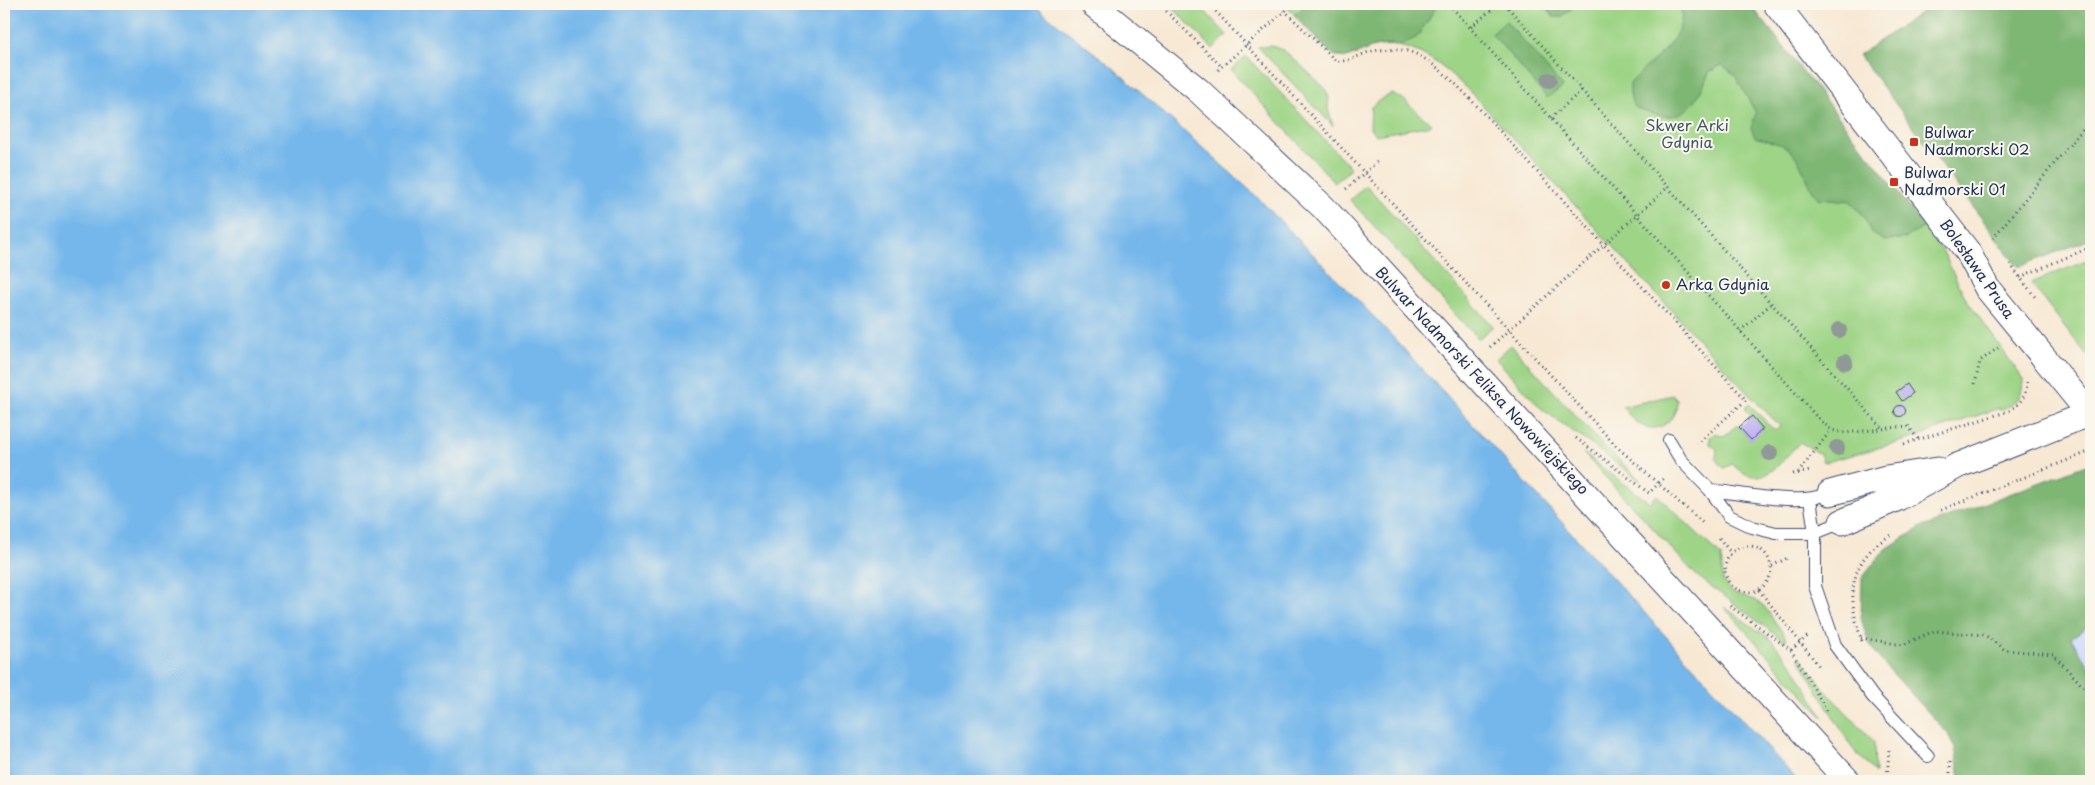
<svg xmlns="http://www.w3.org/2000/svg" width="2095" height="785" viewBox="0 0 2095 785" font-family="'Playpen Sans',sans-serif">
<style>
.built{fill:#cddbfa}
.green{fill:#9ed486;stroke:#5c8272}
.forest{fill:#7eb673;stroke:#4c7268}
.water{fill:#76b7eb;stroke:#4873a4}
.building{fill:#baabf2}
.lines{fill:none;stroke-linecap:round;stroke-linejoin:round}
.lane-casing{stroke:#3c4b70;stroke-width:14}
.street-casing{stroke:#3c4b70;stroke-width:27}
.path{stroke:#3c4b70;stroke-width:3;stroke-dasharray:1 4;stroke-linecap:butt}
.lane{stroke:#fff;stroke-width:12}
.street{stroke:#fff;stroke-width:25}
.tree{fill:#909998}
.poi-dot{fill:#c8321e;stroke:#fbf7ec;stroke-width:2}
.labels{text-anchor:middle;stroke-width:4;stroke-linejoin:round;paint-order:stroke}
.park-label{font-size:15px;fill:#3c5868;stroke:#fbf7ec}
.poi-label{font-size:15px;fill:#1b2f5e;stroke:#fbf7ec;text-anchor:start}
.street-label{font-size:15px;fill:#1b2f5e;stroke:#fbf7ec}
</style>
<rect width="100%" height="100%" fill="#fbf7ec"/>
<filter id="ink" filterUnits="userSpaceOnUse"><feTurbulence type="fractalNoise" baseFrequency=".02" numOctaves="2"/><feDisplacementMap in="SourceGraphic" scale="10" xChannelSelector="R" yChannelSelector="G"/><feConvolveMatrix kernelMatrix="1 2 1 2 8 2 1 2 1" color-interpolation-filters="sRGB"/></filter>
<filter id="wash" filterUnits="userSpaceOnUse"><feTurbulence type="fractalNoise" baseFrequency=".0096" numOctaves="4" result="noise"/><feDisplacementMap in="SourceGraphic" scale="20" xChannelSelector="R" yChannelSelector="G"/><feGaussianBlur stdDeviation="1.12" result="paint"/><feColorMatrix in="noise" values="0 0 0 0 0 0 0 0 0 0 0 0 0 0 0 0 0 1.4 0 .05"/><feComposite in="paint" operator="in"/></filter>
<g filter="url(#wash)">
<rect width="100%" height="100%" fill="#f7e8d3"/>
<path class="built" d="M2091,624V671L2070,638Z"/>
<path class="green" d="M1169,4H1198L1227,35L1213,49Z
M1285,4H1750L1942,250L1965,297L2023,379C2022,399 2018,403 1999,410V408L1907,440L1826,462L1822,461L1821,455L1800,442C1779,464 1762,493 1732,464L1724,468L1716,459L1717,449L1710,444V437L1716,433L1724,436L1737,425L1751,440L1763,428L1744,409L1749,404L1775,431L1780,426L1750,396L1476,98C1449,71 1416,38 1375,47C1364,49 1351,60 1339,57C1328,55 1294,14 1285,4Z
M1272,46L1285,51L1325,88L1329,98L1328,109L1333,126L1258,47Z
M1246,56L1351,168L1335,183L1231,70Z
M1392,94L1403,99L1432,125L1376,135L1370,128L1371,107L1381,99Z
M1366,185L1493,326L1478,339L1350,200Z
M2091,259V357L2086,354L2031,283Z
M1511,345L1599,441L1641,481L1542,409L1496,359Z
M1673,395L1677,399C1678,417 1662,434 1643,426C1634,423 1629,414 1622,407Z
M1583,453L1650,503L1657,495L1721,556L1723,580L1732,592L1755,600L1764,606L1787,639L1784,641L1696,575Z
M1724,607L1769,638L1793,665L1824,718Z
M1801,657L1827,692L1874,742L1875,773L1852,748L1799,659Z"/>
<path class="forest" d="M1308,4H1435L1437,6L1417,37L1400,46L1392,44L1373,47L1346,58L1333,55L1294,15Z
M1545,4H1577L1561,17H1553Z
M1680,4H1750L1925,227L1905,238L1885,241L1871,233L1864,216L1850,201L1818,198C1807,185 1803,163 1792,152C1784,143 1766,141 1755,137L1751,128L1756,113L1734,74L1722,65L1709,72C1693,115 1676,127 1633,106L1630,94V84C1649,60 1691,38 1680,4Z
M1933,4H2091V239L2018,267L1859,55Z
M1506,21L1563,87L1547,98L1492,34Z
M2091,463V624L2071,638L2091,671V781H1963L1960,778L1955,748L1948,734L1878,657L1868,641L1861,618L1862,578L1886,549L1920,528Z"/>
<path class="water" d="M4,4H1032L1110,65L1254,194L1377,320L1798,781H4Z"/>
<g id="blocks">
<path class="building" d="M1907,384L1913,393L1902,401L1896,392Z
M1894.5 411a5.5 5.5 0 1 1 11 0a5.5 5.5 0 1 1-11 0Z
M1752,416L1763,429L1751,440L1739,427Z"/>
</g>
</g>
<g filter="url(#ink)">
<use href="#blocks" fill-opacity="0" stroke="#3c4b70" stroke-width="1"/>
<g class="lines">
<g class="lane-casing">
<path id="lane" d="M1669,440L1681,460L1710,490L1729,516L1752,527L1776,533H1815L1842,522
M1710,490C1738,493 1791,504 1817,497
M1810,499L1815,533V586L1835,645L1873,697L1928,756"/>
</g>
<g class="street-casing">
<path id="street" d="M1093,4L1198,90L1323,207L1848,781
M1776,4L1968,252L1987,288L2090,414
M1830,493L1886,478L1938,470
M1842,522L1898,498L1957,466L2091,413"/>
</g>
<path class="path" d="M1159,4L1222,67
M1209,4L1617,447L1705,525
M1449,4L1816,416L1831,430L1845,433L1908,426L1918,439
M1505,4L1883,429
M1284,10L1336,61C1354,62 1358,54 1373,51C1385,49 1404,48 1416,54C1438,65 1458,86 1475,104L1746,400L1697,444
M1471,27L1498,4
M1218,70L1293,4
M1551,118L1582,90
M1346,189L1377,162
M1993,238L2091,119
M2010,264L2035,297
M2020,277L2091,247
M1740,331L1771,304
M1490,347L1668,187
M1975,384L1980,361L1998,348
M1576,438L1649,493L1665,477
M1904,444L2009,411C2021,403 2026,397 2027,382
M1798,473L1831,430
M1793,474L1811,471
M1941,510L2091,451
M1719,538L1731,553
M1725 569a23 23 0 1 1 46 0a23 23 0 1 1-46 0Z
M1772,566L1789,557
M1759,590L1819,666
M1730,606L1791,650L1829,714
M1861,638L1903,645L1934,631L1985,635L2005,650L2053,654L2091,695
M1862,641C1851,610 1846,577 1870,551C1876,544 1885,539 1892,534
M1791,650L1808,636
M1950,762V781
M1887,781L1889,749"/>
<use href="#lane" class="lane"/>
<use href="#street" class="street"/>
</g>
<g class="tree">
<circle cx="1549" cy="80" r="8"/>
<circle cx="1839" cy="330" r="8"/>
<circle cx="1845" cy="362" r="8"/>
<circle cx="1837" cy="448" r="8"/>
<circle cx="1770" cy="453" r="8"/>
</g>
</g>
<g class="poi-dot">
<rect x="1909" y="137" width="10" height="10" rx="2.5"/>
<rect x="1889" y="177" width="10" height="10" rx="2.5"/>
<circle cx="1666" cy="285" r="5"/>
</g>
<g class="labels">
<g class="park-label">
<text x="1687" y="131">Skwer Arki<tspan x="1687" dy="17">Gdynia</tspan></text>
</g>
<g class="poi-label">
<text x="1924" y="138">Bulwar<tspan x="1924" dy="17">Nadmorski 02</tspan></text>
<text x="1904" y="178">Bulwar<tspan x="1904" dy="17">Nadmorski 01</tspan></text>
<text x="1676" y="290">Arka Gdynia</text>
</g>
<g class="street-label">
<text transform="translate(1977 269) rotate(55)" y="5">Bolesława Prusa</text>
<text transform="translate(1482 381) rotate(47)" y="5">Bulwar Nadmorski Feliksa Nowowiejskiego</text>
</g>
</g>
<rect width="2095" height="785" fill="none" stroke="#fbf7ec" stroke-width="20"/>
</svg>
